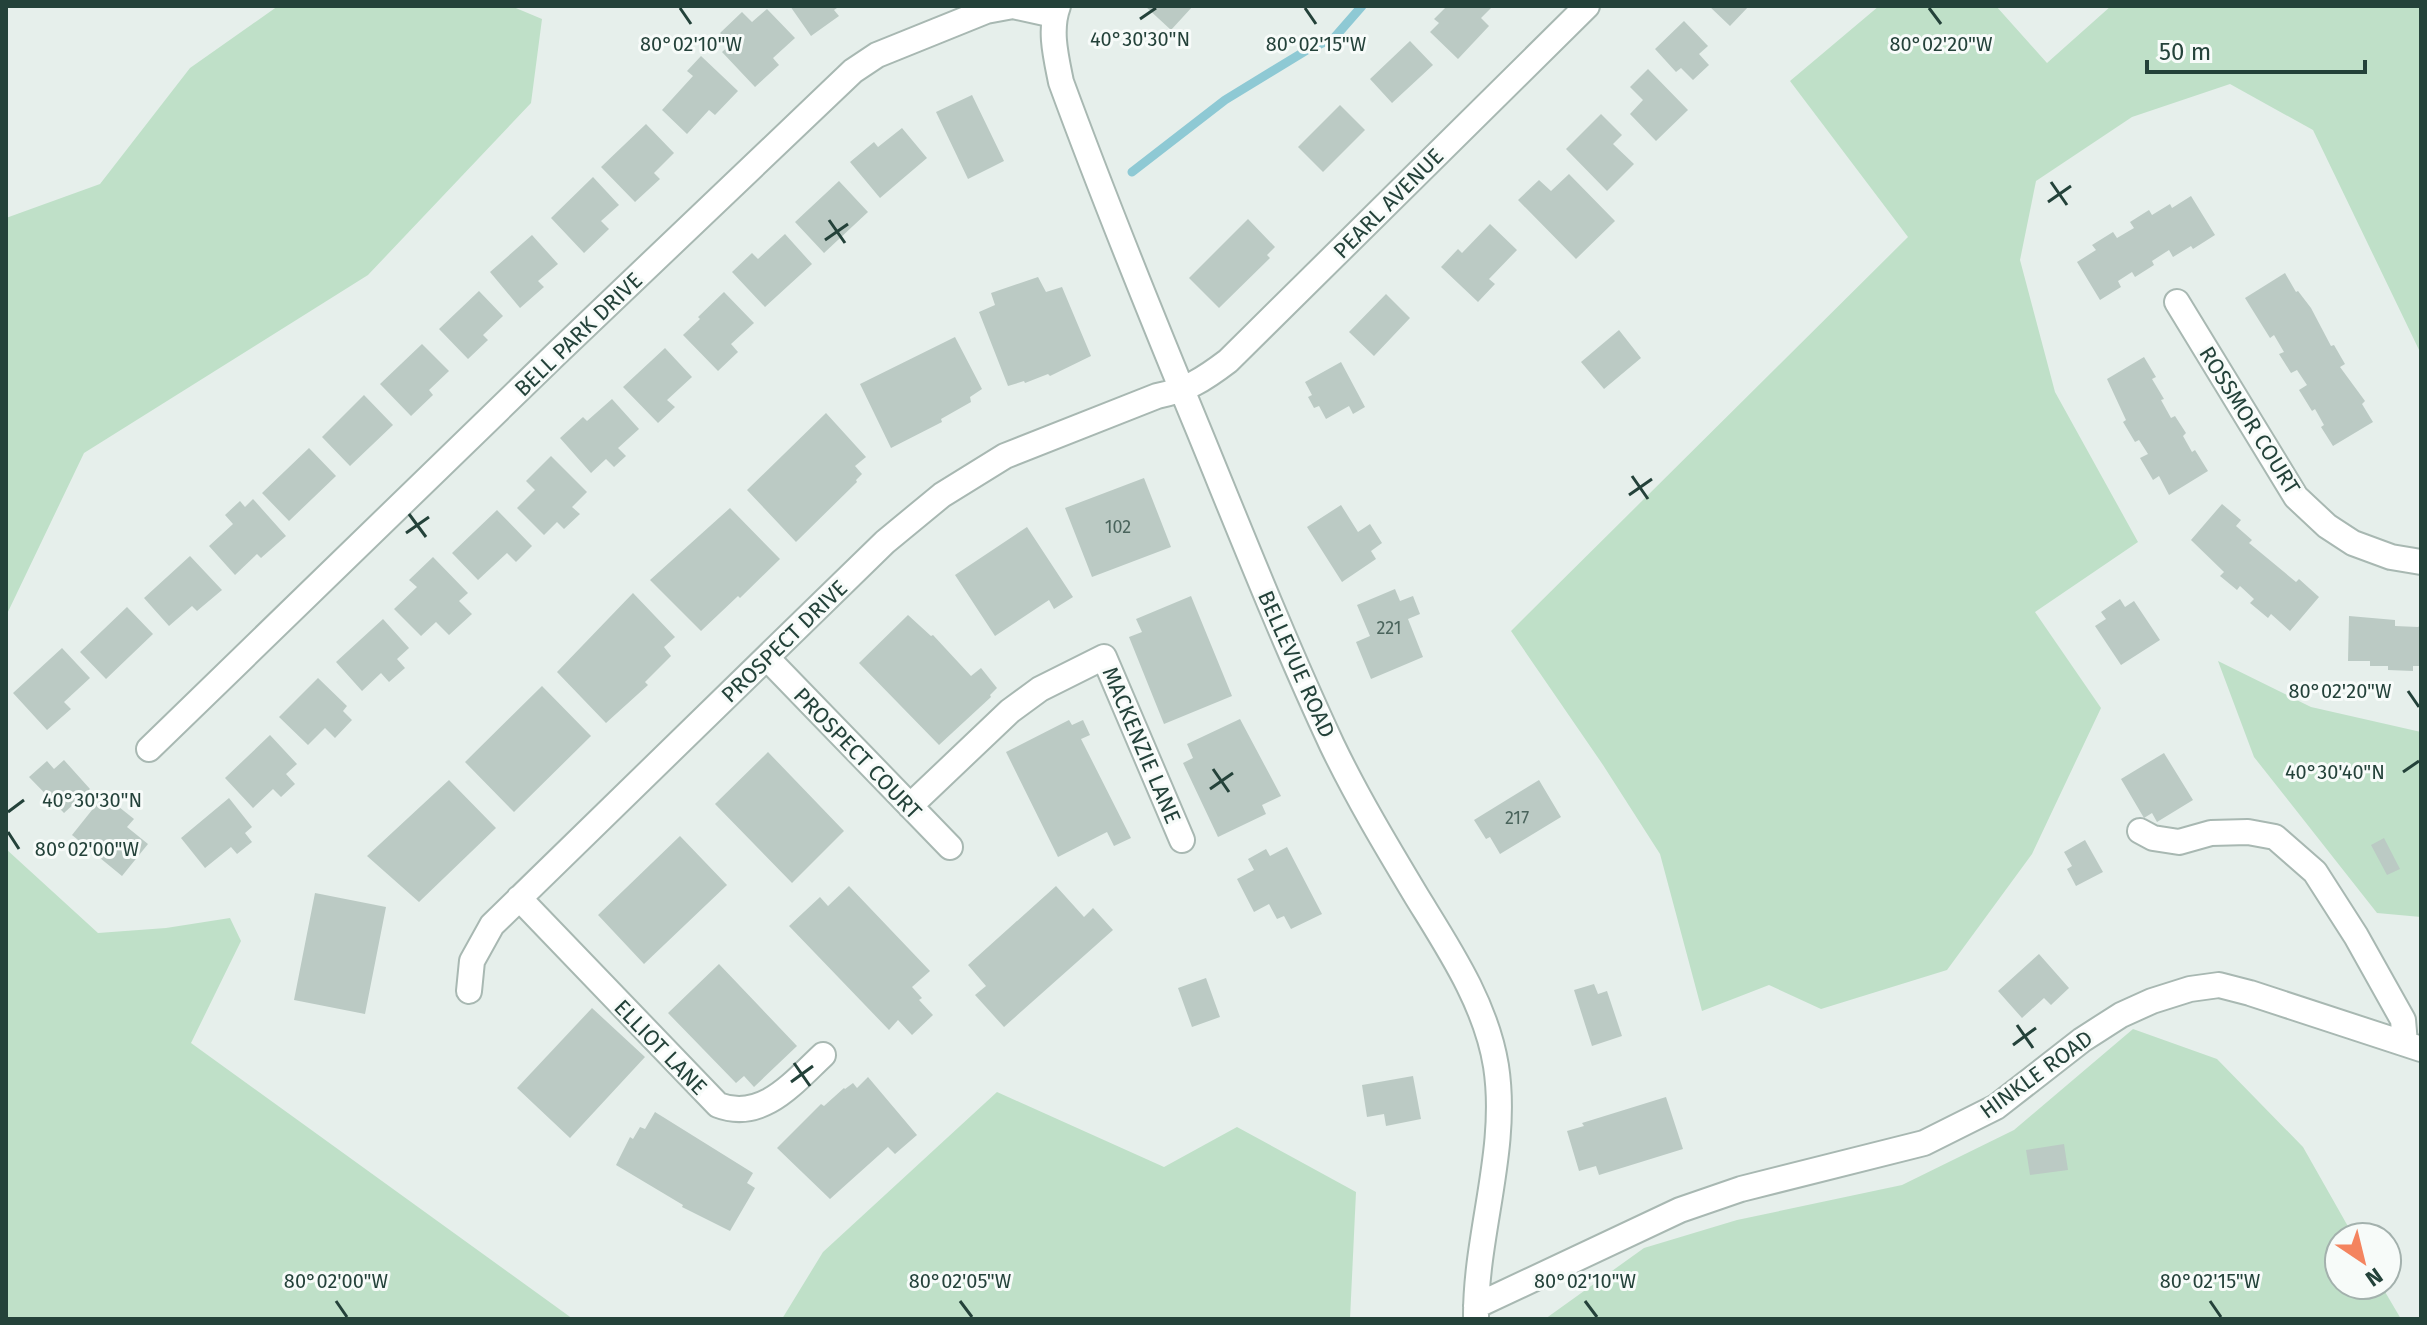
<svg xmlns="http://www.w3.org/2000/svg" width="2427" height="1325" viewBox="0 0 2427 1325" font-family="'Fira Sans',sans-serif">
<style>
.green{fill:#bfe0c8}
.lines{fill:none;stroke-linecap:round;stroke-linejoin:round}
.stream{stroke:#8ec9d4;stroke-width:9}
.building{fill:#bbcac4}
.minor-casing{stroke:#a8b8b2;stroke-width:28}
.minor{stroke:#fff;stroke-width:24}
.ticks{fill:none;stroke:#24423a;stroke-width:3}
.labels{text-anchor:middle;stroke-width:6;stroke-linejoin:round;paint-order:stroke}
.number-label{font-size:18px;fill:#4a645c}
.street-label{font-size:22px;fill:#24423a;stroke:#f7fbf9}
.ticks-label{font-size:20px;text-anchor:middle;fill:#24423a;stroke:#f7fbf9;stroke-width:6;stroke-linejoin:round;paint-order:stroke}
</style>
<rect width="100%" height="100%" fill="#e6efeb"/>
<path class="green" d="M278,6H511L542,19L531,103L368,275L84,453L6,616V218L100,184L190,68Z
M1879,6H1996L2047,63L2111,6H2421V354L2313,130L2230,84L2132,117L2036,181L2020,260L2055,392L2138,542L2035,612L2101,708L2032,854L1947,970L1821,1009L1769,985L1702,1011L1660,854L1603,765L1511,631L1908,237L1790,81Z
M2218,661L2311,707L2421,732V917L2377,913L2254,757Z
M6,849L98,933L166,928L230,918L241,941L191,1043L573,1319H6Z
M2133,1029L2217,1059L2303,1147L2354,1237H2339V1285H2381L2401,1319H1545L1644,1248L1737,1220L1902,1185L2014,1130Z
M997,1092L1164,1167L1237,1127L1356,1192L1350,1319H782L823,1252Z"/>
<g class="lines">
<path class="stream" d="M1132,172L1225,100L1307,50L1334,38L1362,6"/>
</g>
<path class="building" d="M790,6H840L834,10L839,16L811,36Z
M1145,6H1193L1171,30Z
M1447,6H1493L1481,18L1489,26L1458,59L1430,32L1439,23L1434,19Z
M1709,6H1749L1730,26Z
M767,9L795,38L773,58L779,65L755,87L722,52L731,44L720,33L742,12L752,22Z
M1684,21L1708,46L1699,54L1709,65L1693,80L1681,68L1676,72L1655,49Z
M1410,41L1433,65L1392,103L1370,79Z
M701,56L738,91L715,115L709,110L687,134L662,110L693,76L687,71Z
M1648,69L1688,110L1656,141L1630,114L1643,100L1630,87Z
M972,95L1004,161L968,179L936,112Z
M1340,105L1365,130L1323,172L1298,147Z
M1601,114L1622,135L1613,144L1634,164L1607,191L1566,149Z
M646,124L674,153L654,173L660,179L635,202L601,167Z
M902,128L927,158L880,198L850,162L874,142L878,147Z
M1569,174L1615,221L1576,259L1518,200L1539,180L1551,191Z
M593,177L619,205L601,221L609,229L584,253L551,218Z
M839,181L868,212L824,253L795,222Z
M2191,196L2215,235L2193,249L2191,246L2173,257L2169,250L2152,261L2154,265L2135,277L2132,272L2118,281L2121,287L2100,300L2077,262L2096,250L2092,245L2113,232L2117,238L2134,228L2130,222L2149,210L2152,215L2170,204L2172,208Z
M1248,219L1275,247L1267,255L1270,258L1219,308L1189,278Z
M1490,224L1517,250L1489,279L1495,284L1478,302L1441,267L1458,249L1462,253Z
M785,234L812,264L765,307L732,272L752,253L758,259Z
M532,235L558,264L538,281L544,287L520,308L490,272Z
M2285,273L2296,292L2298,291L2311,308L2331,346L2334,345L2345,364L2340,367L2365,401L2362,404L2373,422L2333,446L2321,427L2324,425L2315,409L2312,411L2299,390L2307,385L2297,370L2291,373L2279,354L2284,352L2274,335L2270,338L2245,298Z
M1038,277L1046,292L1062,287L1091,356L1050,376L1048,374L1025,383L1024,381L1008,386L979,312L995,305L991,293Z
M479,291L503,316L483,335L488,340L468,359L439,329Z
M724,292L754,323L731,344L738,352L718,371L683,335L700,319L698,317Z
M1386,294L1410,318L1374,356L1349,332Z
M1619,330L1641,358L1604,389L1581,362Z
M955,337L982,389L970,397L971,402L941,419L942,422L891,448L860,384Z
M422,344L449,371L429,390L433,395L411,416L380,384Z
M665,348L692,377L667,400L675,407L658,423L623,387Z
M2144,357L2156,377L2152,379L2164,399L2161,400L2171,418L2175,416L2186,433L2183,436L2192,452L2195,450L2208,471L2169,495L2159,476L2153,480L2140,458L2148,454L2139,440L2135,442L2123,422L2126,420L2107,379Z
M1341,362L1365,407L1353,414L1349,406L1326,419L1319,406L1314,408L1308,397L1312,395L1305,382Z
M364,395L393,425L350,466L322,437Z
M612,399L639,429L618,448L626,456L614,467L606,459L591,473L560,438L583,417L587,421Z
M826,413L866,457L855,466L862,474L856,480L857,482L796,542L747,490Z
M309,448L336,476L289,521L262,493Z
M551,456L587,492L572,507L580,514L564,529L557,522L544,535L517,508L535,490L526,481Z
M1144,478L1171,547L1092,577L1065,508Z
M253,499L286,536L261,558L257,554L235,575L209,546L233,524L225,515L240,501L245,507Z
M2222,504L2241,520L2236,526L2252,540L2249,543L2296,582L2299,579L2319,597L2290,631L2271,614L2268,618L2250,603L2254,599L2240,586L2237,590L2220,576L2224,572L2191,540Z
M1341,505L1358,532L1370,524L1382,543L1371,551L1376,559L1342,582L1307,527Z
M730,508L780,559L740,598L738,596L701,631L650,580Z
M497,510L532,546L516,562L507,553L478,580L452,553Z
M1027,527L1073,597L1054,609L1049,600L995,636L955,575Z
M190,556L222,590L197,611L192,606L169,626L144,598Z
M433,557L468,593L459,601L472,614L449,635L436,622L421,636L394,609L417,587L409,580Z
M1395,589L1400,601L1413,596L1420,614L1408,619L1423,657L1371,679L1356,642L1370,636L1357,605Z
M633,593L675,637L664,647L671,656L645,682L648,685L606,723L557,672Z
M1191,596L1232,696L1164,724L1129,637L1142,632L1136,619Z
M2120,599L2125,607L2134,601L2160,640L2121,665L2095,626L2106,619L2101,612Z
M127,607L153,634L106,679L80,652Z
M908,615L931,636L933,635L971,676L981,668L997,688L990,695L991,697L939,745L859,663Z
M2349,616L2395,620V626L2418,627L2421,625V666H2413V671L2388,670V666H2370V661H2348Z
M383,619L409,648L397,659L405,668L389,682L381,673L362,691L336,662Z
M62,648L90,678L64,702L71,709L47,730L13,693Z
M318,678L347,706L343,711L352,720L335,738L325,728L308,745L279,717Z
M542,686L591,736L514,812L465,762Z
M1240,719L1281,796L1262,805L1266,814L1218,837L1183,763L1193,758L1187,744Z
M1069,720L1072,725L1083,720L1090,735L1081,739L1131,838L1114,846L1107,832L1058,857L1006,752Z
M270,735L297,764L286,774L295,784L281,797L273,789L253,808L225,778Z
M768,752L844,831L792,883L715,804Z
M2164,753L2193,800L2157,822L2152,813L2144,818L2121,779Z
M64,760L90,789L64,813L29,777L47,761L54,769Z
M449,780L496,828L419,902L367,856Z
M1539,780L1561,817L1500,854L1490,837L1486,839L1474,820Z
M104,795L134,819L127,827L148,844L122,876L72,835Z
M229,798L252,827L245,833L252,842L237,854L231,847L205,868L181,838Z
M680,836L727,885L644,964L598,915Z
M2384,838L2400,869L2387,875L2371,845Z
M2085,840L2103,872L2076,886L2067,869L2072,866L2064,852Z
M1287,847L1322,914L1291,929L1284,916L1277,919L1269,904L1254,912L1237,879L1254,870L1248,859L1266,849L1270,856Z
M849,886L930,971L912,987L922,998L919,1000L933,1015L912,1035L898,1020L889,1030L789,926L820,897L828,906Z
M1056,886L1084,917L1093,908L1113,930L1004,1027L975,995L986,986L968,965Z
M315,893L386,907L365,1014L294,1000Z
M2039,954L2069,988L2051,1005L2044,998L2022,1018L1998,991Z
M719,964L797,1046L754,1087L744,1076L736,1083L668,1013Z
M1206,978L1220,1017L1192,1027L1178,988Z
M1594,984L1598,994L1607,991L1622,1036L1592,1046L1574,990Z
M592,1008L645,1057L570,1138L517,1088Z
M1413,1076L1421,1119L1386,1126L1384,1114L1367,1117L1362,1085Z
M868,1077L917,1135L895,1154L888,1147L830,1199L777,1148L821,1104L824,1106L844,1088L845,1089L853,1083L857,1088Z
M1666,1097L1683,1149L1599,1175L1596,1166L1579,1171L1567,1131L1584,1126L1582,1123Z
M655,1112L753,1173L747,1183L755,1188L730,1231L682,1207L683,1205L616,1165L630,1137L633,1139L640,1127L645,1129Z
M2064,1144L2068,1170L2030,1175L2026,1150Z"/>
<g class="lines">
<g class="minor-casing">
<path id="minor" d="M1058,6C1049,30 1056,57 1061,82C1104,199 1151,315 1199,431C1242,536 1284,642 1332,745C1357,797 1387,847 1417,897C1449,949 1486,1004 1496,1066C1509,1150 1475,1235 1476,1319
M2177,302L2296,497L2327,526L2353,543L2391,557L2421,562
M767,658L950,847
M149,749L555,355L853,71L877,55L986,11L1013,6L1054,15
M910,806L1010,711L1040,689L1104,657L1182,840
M2140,831L2153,838L2179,842L2211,833L2248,832L2275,837L2315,872L2356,936L2403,1020L2405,1043
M519,898L718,1105C762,1122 793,1083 823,1055
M469,991L472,961L492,925L885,542L942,495L1005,456L1157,396C1187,390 1203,380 1228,361L1587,6
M1476,1306L1680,1210L1741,1189L1924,1143L1996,1107L2082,1040L2121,1015L2152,1001L2190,989L2219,985L2250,993L2421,1049"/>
</g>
<use href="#minor" class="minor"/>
</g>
<path class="ticks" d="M680,8L691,24M1305,8L1316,24M1929,8L1941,24M1140,19L1156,8M2051,182L2067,205M2048,202L2071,186M829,220L845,243M825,240L848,224M1632,476L1648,499M1629,495L1652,479M409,514L426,537M406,533L429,517M2408,691L2419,707M1213,769L1229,792M2403,772L2419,761M1210,789L1233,773M8,812L24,800M8,832L19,849M2017,1025L2033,1048M2013,1045L2036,1028M794,1063L810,1086M791,1082L813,1066M336,1301L347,1317M960,1301L972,1317M1585,1301L1597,1317M2210,1301L2221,1317"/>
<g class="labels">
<g class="number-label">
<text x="1118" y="533">102</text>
<text x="1389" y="634">221</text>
<text x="1517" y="824">217</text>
</g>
<g class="street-label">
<text transform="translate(1388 203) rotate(-45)" y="8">PEARL AVENUE</text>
<text transform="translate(578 334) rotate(-44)" y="8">BELL PARK DRIVE</text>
<text transform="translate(2250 420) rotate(58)" y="8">ROSSMOR COURT</text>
<text transform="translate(784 641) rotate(-44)" y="8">PROSPECT DRIVE</text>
<text transform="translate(1297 664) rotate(66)" y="8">BELLEVUE ROAD</text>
<text transform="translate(1142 745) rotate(67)" y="8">MACKENZIE LANE</text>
<text transform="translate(858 753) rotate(46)" y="8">PROSPECT COURT</text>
<text transform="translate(661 1047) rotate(46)" y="8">ELLIOT LANE</text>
<text transform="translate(2036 1074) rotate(-36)" y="8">HINKLE ROAD</text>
</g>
</g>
<g class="ticks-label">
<text x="1140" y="46">40°30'30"N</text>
<text x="1316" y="51">80°02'15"W</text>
<text x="1941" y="51">80°02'20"W</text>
<text x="691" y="51">80°02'10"W</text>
<text x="2340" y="698">80°02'20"W</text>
<text x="2335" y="779">40°30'40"N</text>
<text x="92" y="807">40°30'30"N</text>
<text x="87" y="856">80°02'00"W</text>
<text x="336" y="1288">80°02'00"W</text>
<text x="960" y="1288">80°02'05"W</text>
<text x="1585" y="1288">80°02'10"W</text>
<text x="2210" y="1288">80°02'15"W</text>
</g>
<rect width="2427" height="1325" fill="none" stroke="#24423a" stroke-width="16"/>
<g transform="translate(2363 1261) rotate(145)"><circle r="38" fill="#f7fbf9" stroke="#a3b1ad" stroke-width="2"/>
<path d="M0-6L14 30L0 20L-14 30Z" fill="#f4845f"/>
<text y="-12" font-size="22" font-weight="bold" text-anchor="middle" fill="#24423a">N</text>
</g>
<path d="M2147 60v12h218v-12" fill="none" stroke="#24423a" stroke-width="4"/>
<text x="2159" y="60" font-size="24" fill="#24423a" stroke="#f7fbf9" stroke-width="6" paint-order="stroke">50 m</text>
</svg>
